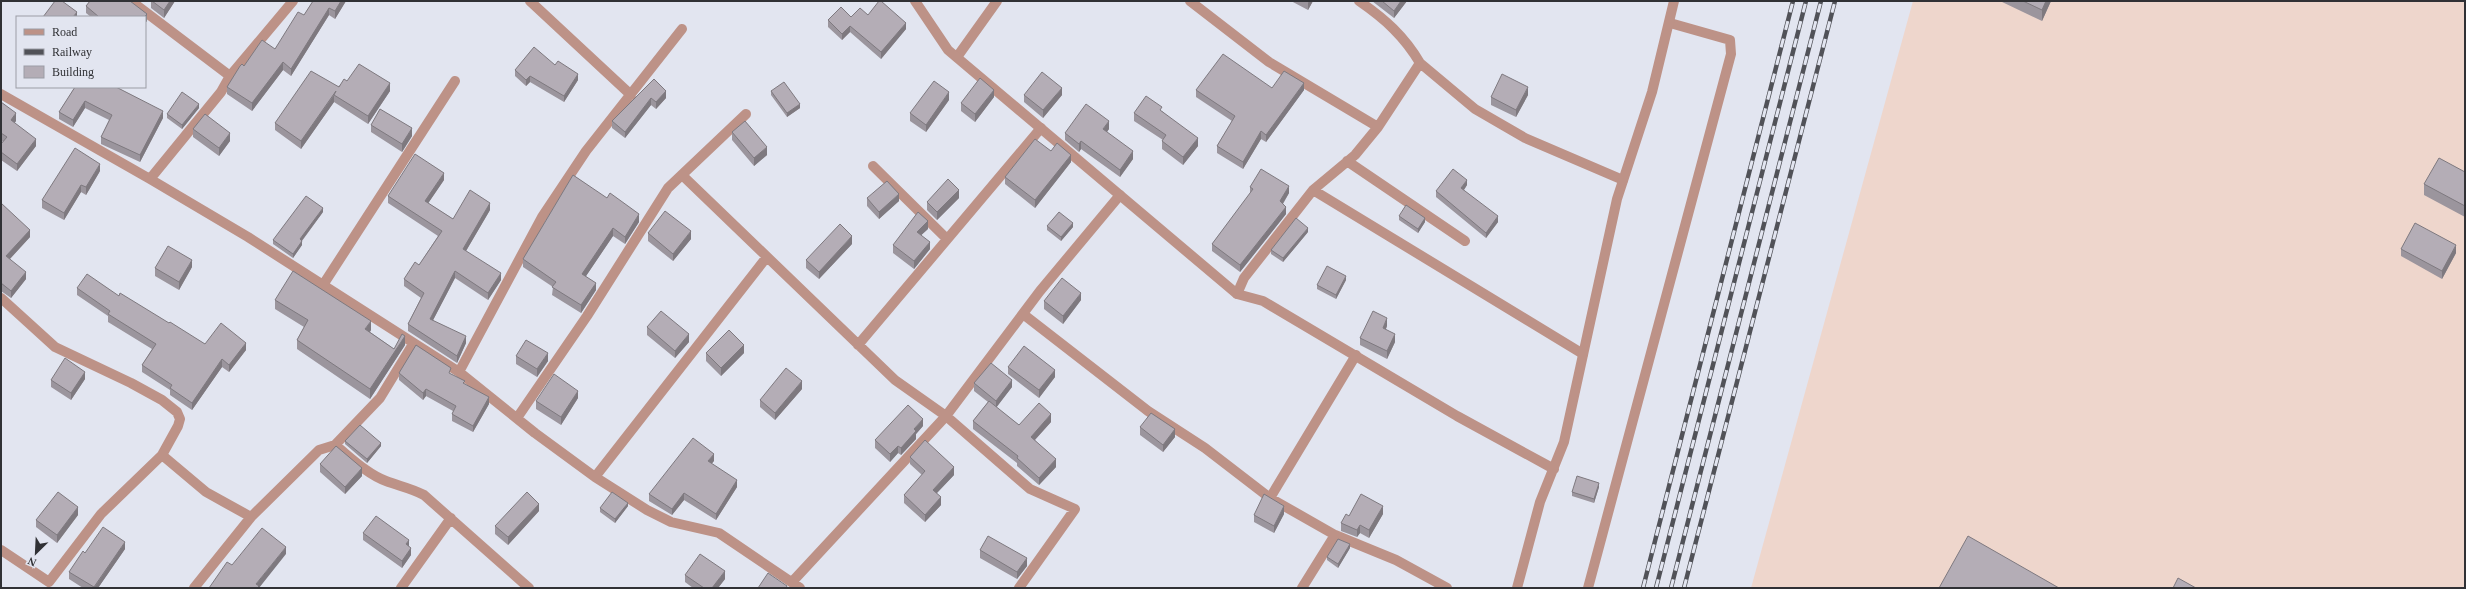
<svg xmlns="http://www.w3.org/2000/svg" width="2466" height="589" viewBox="0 0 2466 589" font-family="'Times New Roman',serif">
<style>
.industrial{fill:#eed6cc}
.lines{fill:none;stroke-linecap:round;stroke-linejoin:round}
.minor{stroke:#bd9287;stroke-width:10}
.tertiary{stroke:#bd9287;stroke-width:10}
.rail-casing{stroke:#515258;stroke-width:4.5}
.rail{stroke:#e2e5f0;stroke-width:3;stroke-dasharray:9;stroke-linecap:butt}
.wall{fill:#9b959d}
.shaded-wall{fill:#7e797f}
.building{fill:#b4adb6;stroke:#7e797f}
</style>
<rect width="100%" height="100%" fill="#e2e5f0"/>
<path class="industrial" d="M1913,1H2465V588H1751Z"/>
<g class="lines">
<path class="minor" d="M131,1L230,76
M530,1L631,95
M1190,1L1269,62L1378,127
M957,57L997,1
M1420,63L1475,109L1525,138L1623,180
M1,94L150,179L248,237L459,372L535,433L595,477L647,510L671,522L719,533L800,588
M1347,161L1465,241
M873,166L947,239
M682,175L895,380L946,416L792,582
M150,179L221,92L230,76L293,1
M1313,190L1583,354
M323,285L455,81
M1237,294L1244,278L1313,190L1355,155L1378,127L1420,63C1404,36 1385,19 1359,1
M1,298L55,347L131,383L162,400L177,412L180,419L178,426L162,455
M1023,314L1148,411L1205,448L1270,498L1335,535L1396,560L1447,588
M858,345L1041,128
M459,372L542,217L586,151L682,29
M517,418L587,316L668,188L746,114
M335,445L380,398L413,344
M595,477L766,258
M1270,498L1356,355
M1,550L49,582L101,514L162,455L206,492L251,517L319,450L335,445C350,457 367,474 386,481C399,486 411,488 424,495L529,588
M194,588L251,517
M401,588L451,518
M1019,588L1075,509L1030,489L946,416L1040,291L1120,195
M1302,588L1335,535
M1588,588L1731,54L1730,40L1670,23"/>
<path class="tertiary" d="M915,1L948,50L1237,294L1263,301L1457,416L1554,469
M1517,588L1540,502L1564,442L1617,199L1652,92L1674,1"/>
<g class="rail-casing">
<path id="rail" d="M1643,588L1793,1
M1656,588L1806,1
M1671,588L1821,1
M1684,588L1835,1"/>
</g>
<use href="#rail" class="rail"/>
</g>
<path class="wall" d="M90,1H130L147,14V21L145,23V17H91L86,13V6Z
M151,1H175L164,18L151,8Z
M313,1H346L335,19L329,15L291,76L283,70L252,111L227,94V87L244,66L275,49L304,15Z
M1291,1H1313L1308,10Z
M1372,1H1407L1394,18Z
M2000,1H2051L2042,21Z
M868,15L906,29L881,59L850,32L842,40L828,27V20Z
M515,70L578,80L564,102L530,82L526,86L515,76Z
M654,79L666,98L656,109L651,105L625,138L612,128V121Z
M347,81L390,91L368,124L334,102L301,149L275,130V123Z
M75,87L163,118L140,162L101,144V137L109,120L85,108L73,127L59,119V112Z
M1272,88L1304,90L1266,142L1261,139L1243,169L1217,153V146L1232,121L1196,97V90Z
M771,91L800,108L787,117L771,95Z
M1024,95H1062L1043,118L1024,102Z
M1528,95L1516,117L1491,105V97Z
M994,97L975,122L961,111V103Z
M949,100L926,132L910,121V113Z
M1,102L16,121L14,123L36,146L17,171L1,160V144L3,142L1,140Z
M199,108L182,129L167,118V114Z
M1162,111L1198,146L1183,165L1162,149V141L1163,140L1134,121V113Z
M371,125L412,136L402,152L371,132Z
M193,129L230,141L219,156L193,137Z
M1109,129L1107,132L1133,159L1120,177L1081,149L1079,152L1065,140V133Z
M732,132L767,155L754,166L732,140Z
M1051,151L1071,162L1035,208L1005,184V177Z
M100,171L86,195L81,192L64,220L42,208V200Z
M2465,172V217L2424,195V184Z
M573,175L639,222L625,244L613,236L586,276L596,290L581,313L552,295L553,287L523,267V259Z
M444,180L428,203L453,219L490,210L466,251L501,280L488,300L455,278L433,320L466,343L457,363L408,331V324L421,298L404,286V279L419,265L438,236L388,203V196Z
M1467,185L1464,190L1498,222L1486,238L1436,197V191Z
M1250,187L1289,193L1283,204L1286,214L1240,272L1212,251V244L1250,194Z
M867,198L899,201L879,219L867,206Z
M959,198L937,220L927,210V202Z
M1,203L30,237L10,259L26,279L11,298L1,291Z
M323,212L302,241V245L293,258L273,244V240Z
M1399,216L1425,222L1418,233L1399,220Z
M1047,226L1073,227L1061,241L1047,230Z
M928,229L921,235L930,249L914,269L893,253V245Z
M1308,232L1283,262L1271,254V250Z
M648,233L691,239L673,261L648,241Z
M852,244L819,279L806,268V260Z
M2401,249L2456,253L2442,279L2401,256Z
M192,267L179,290L155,276V268Z
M1346,280L1336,299L1317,289V285Z
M77,288L119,296L205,344L246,350L229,372L222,367L192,410L170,395V390L142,372V365L152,349L108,322V316L77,295Z
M275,300L371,330L370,332L394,349L405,345L370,399L297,349V340L304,327L275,309Z
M1081,300L1063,324L1044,309V301Z
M1387,326L1386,329L1395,342L1387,359L1360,345V338Z
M647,327L689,342L675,358L647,335Z
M706,353H744L721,376L706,361Z
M516,356L548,361L537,377L516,364Z
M1008,367L1055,377L1039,398L1008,374Z
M399,373L451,374L465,384L489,404L473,432L452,421V414L453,411L426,396L423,400L399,380Z
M85,379L71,400L51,387V380Z
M974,383L1012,387L996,407L1019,425L1051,422L1035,440L1056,467L1039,485L1017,466V463L973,429V421L988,402L974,391Z
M802,389L775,420L760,407V400Z
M578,398L561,425L536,409V401Z
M923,426L916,434V439L901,455L898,453L890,462L875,448V440Z
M1140,427L1175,437L1163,452L1140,435Z
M345,441L381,446L367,463L345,444Z
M910,457L954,475L937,493L941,505L925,522L904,503V495L922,475L910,464Z
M714,461L711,464L737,487L716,520L684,500L672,515L649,501V494Z
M320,464L362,476L345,494L320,472Z
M1599,487L1594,503L1572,496V492Z
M628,506L615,523L600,512V508Z
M539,511L508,545L495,534V526Z
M1284,514L1274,533L1254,522V515Z
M1383,514L1369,538L1360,533L1357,537L1341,531V523L1349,516Z
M78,515L57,543L36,527V520Z
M363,533L409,546L411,555L402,568L363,540Z
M1350,548L1338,568L1327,560V557Z
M125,549L98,588H83L69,579V572L85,553Z
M980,550L1027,566L1017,579L980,558Z
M685,575L725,579L718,588H693L685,582Z"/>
<path class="shaded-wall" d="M170,1H175L164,18V10Z
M341,1H346L335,19V11Z
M1309,1H1313L1308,10V3Z
M1401,1H1407L1394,18V11Z
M2046,1H2051L2042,21V10Z
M329,8V15L291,76V69Z
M77,12V17H73Z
M147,14V21L145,23L144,17Z
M906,23V29L881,59V52Z
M850,26V32L842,40V34Z
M283,62V70L252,111V103Z
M578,74V80L564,102V96Z
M530,76V82L526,86V80Z
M390,83V91L368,124V116Z
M1304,83V90L1266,142V135Z
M1528,87V95L1516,117V110Z
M1062,88V95L1043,118V110Z
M994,90V97L975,122V114Z
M666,91V98L656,109V102Z
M949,92V100L926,132V125Z
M334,95V102L301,149V141Z
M651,98V105L625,138V132Z
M85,101V108L73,127V120Z
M199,104V108L182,129V125Z
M800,104V108L787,117V113Z
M163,111V118L140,162V155Z
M16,113V121L11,128V120Z
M1109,121V129L1103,137V129Z
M412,128V136L402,152V144Z
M1261,131V139L1243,169V162Z
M230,133V141L219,156V148Z
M1198,138V146L1183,165V157Z
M36,139V146L17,171V164Z
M1081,141V149L1079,152V144Z
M767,147V155L754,166V158Z
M1133,151V159L1120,177V170Z
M1071,155V162L1035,208V200Z
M100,164V171L86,195V187Z
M444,173V180L425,208V201Z
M1467,180V185L1461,194V188Z
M81,185V192L64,220V213Z
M1289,186V193L1280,208V201Z
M959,190V198L937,220V212Z
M899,194V201L879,219V212Z
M490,203V210L463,256V249Z
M1286,207V214L1240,272V265Z
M323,208V212L300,243V239Z
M639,214V222L625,244V237Z
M1498,216V222L1486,238V233Z
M1425,218V222L1418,233V229Z
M928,221V229L917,239V232Z
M1073,223V227L1061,241V237Z
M613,228V236L582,282V274Z
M1308,228V232L1283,262V258Z
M30,230V237L6,263V256Z
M691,231V239L673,261V254Z
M852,236V244L819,279V272Z
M302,241V245L293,258V254Z
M930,242V249L914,269V261Z
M2456,245V253L2442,279V271Z
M192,260V267L179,290V282Z
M455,271V278L430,326V319Z
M26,272V279L11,298V291Z
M501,273V280L488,300V293Z
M1346,276V280L1336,299V295Z
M596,283V290L581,313V305Z
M1081,293V300L1063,324V316Z
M1387,318V326L1383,335V328Z
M371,321V330L365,339V329Z
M689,334V342L675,358V351Z
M1395,334V342L1387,359V351Z
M405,336V345L370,399V389Z
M466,336V343L457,363V356Z
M246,343V350L229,372V365Z
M744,345V353L721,376V368Z
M548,353V361L537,377V369Z
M222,359V367L192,410V403Z
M1055,370V377L1039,398V390Z
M85,372V379L71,400V393Z
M1012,380V387L996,408V401Z
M802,381V389L775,420V413Z
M426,389V396L423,400V393Z
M578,391V398L561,425V417Z
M489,397V404L473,432V426Z
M1051,414V422L1031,444V437Z
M923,419V426L916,434V439L901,455V448L914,429Z
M1175,429V437L1163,452V445Z
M381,443V446L367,463V459Z
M898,446V453L890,462V454Z
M714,454V461L708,468V461Z
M1056,459V467L1039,485V478Z
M954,467V475L933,497V490Z
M362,468V476L345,494V487Z
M737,480V487L716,520V514Z
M1599,483V487L1594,503V499Z
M684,493V500L672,515V509Z
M941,497V505L925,522V515Z
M628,503V506L615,523V519Z
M539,504V511L508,545V537Z
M1284,506V514L1274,533V526Z
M1383,506V514L1369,538V530Z
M78,507V515L57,543V535Z
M1360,525V533L1357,537V530Z
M409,540V547L406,544Z
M125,542V549L98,588H94Z
M1350,544V548L1338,568V564Z
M286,547V554L259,588H256V584Z
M411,548V555L402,568V561Z
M1027,558V566L1017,579V572Z
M725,571V579L718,588H712Z"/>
<path class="building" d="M55,1H62L77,12L73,17H43Z
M90,1H130L147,14L144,17H99L86,6Z
M152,1H170L164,10Z
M313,1H341L335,11L329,8L291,69L283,62L252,103L227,87L240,66L242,64L244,66L262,40L275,49L298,12L304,15Z
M879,1H881L906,23L881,52L850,26L842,34L828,20L841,7L851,17L860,8L868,15Z
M1382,1H1401L1394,11Z
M2023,1H2046L2042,10Z
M534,47L555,65L558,61L578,74L564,96L530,76L526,80L515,70Z
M1223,54L1272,88L1284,71L1304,83L1266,135L1261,131L1243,162L1217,146L1235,116L1196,90Z
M359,64L390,83L368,116L334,95L336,91L301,141L275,123L311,71L339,87L344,79L347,81Z
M1042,72L1062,88L1043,110L1024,95Z
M1502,74L1528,87L1516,110L1491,97Z
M980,78L994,90L975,114L961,103Z
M654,79L666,91L656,102L651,98L625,132L612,121Z
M934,81L949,92L926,125L910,113Z
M784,82L800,104L787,113L771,91Z
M75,87H116L163,111L140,155L101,137L112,115L85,101L73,120L59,112Z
M182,92L199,104L182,125L167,114Z
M1146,96L1162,107L1160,110L1198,138L1183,157L1162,141L1166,135L1134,113Z
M1,102L16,113L11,120L36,139L17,164L1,152V144L7,137L1,133Z
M1086,104L1109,121L1103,129L1133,151L1120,170L1081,141L1079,144L1065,133Z
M380,109L412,128L402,144L371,125Z
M205,114L230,133L219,148L193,129Z
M745,121L767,147L754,158L732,132Z
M1035,139L1051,151L1057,143L1071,155L1035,200L1005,177Z
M75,148L100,164L86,187L81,185L64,213L42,200Z
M415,154L444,173L425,201L453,219L470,190L490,203L463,249L501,273L488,293L455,271L430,319L466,336L457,356L408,324L424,293L404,279L415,262L419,265L442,231L388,196Z
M2439,158L2465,172V206L2424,184Z
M1261,169L1289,186L1280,201L1286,207L1240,265L1212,244L1253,189L1250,187Z
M1453,169L1467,180L1461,188L1498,216L1486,233L1436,191Z
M573,175L607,198L610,193L639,214L625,237L613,228L582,274L596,283L581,305L552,287L556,282L523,259Z
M948,179L959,190L937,212L927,202Z
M887,181L899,194L879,212L867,198Z
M306,196L323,208L300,239L302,241L293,254L273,240Z
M1,203L30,230L6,256L26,272L11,291L1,283Z
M1406,205L1425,218L1418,229L1399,216Z
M665,211L691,231L673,254L648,233Z
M918,212L928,221L917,232L930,242L914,261L893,245Z
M1059,212L1073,223L1061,237L1047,226Z
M1296,218L1308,228L1283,258L1271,250Z
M2415,223L2456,245L2442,271L2401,249Z
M840,224L852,236L819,272L806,260Z
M168,246L192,260L179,282L155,268Z
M1327,266L1346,276L1336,295L1317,285Z
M293,271L371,321L365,329L394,349L402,334L405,336L370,389L297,340L308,320L275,300Z
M87,274L119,296L120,293L169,323L170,322L205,344L221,323L246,343L229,365L222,359L192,403L170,388L172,385L142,365L156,344L108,314L110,311L77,288Z
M1062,278L1081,293L1063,316L1044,301Z
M661,311L689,334L675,351L647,327Z
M1373,311L1387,318L1383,328L1395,334L1387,351L1360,338Z
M729,330L744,345L721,368L706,353Z
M526,340L548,353L537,369L516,356Z
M416,345L451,368L449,373L465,381L463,383L489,397L473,426L452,414L456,406L426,389L423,393L399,373Z
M1024,346L1055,370L1039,390L1008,367Z
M65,358L85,372L71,393L51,380Z
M991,363L1012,380L996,401L974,383Z
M786,368L802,381L775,413L760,400Z
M554,374L578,391L561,417L536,401Z
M989,401L1019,425L1039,403L1051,414L1031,437L1056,459L1039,478L1017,458L1018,456L973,421Z
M908,405L923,419L914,429L916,431L901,448L898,446L890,454L875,440Z
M1151,413L1175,429L1163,445L1140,427Z
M360,425L381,443L367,459L345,441Z
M693,438L714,454L708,461L737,480L716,514L684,493L672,509L649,494Z
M925,440L954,467L933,490L941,497L925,515L904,495L925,471L910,457Z
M336,446L362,468L345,487L320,464Z
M1577,476L1599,483L1594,499L1572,492Z
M58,492L78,507L57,535L36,520Z
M527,492L539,504L508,537L495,526Z
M612,492L628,503L615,519L600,508Z
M1264,494L1284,506L1274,526L1254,515Z
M1361,494L1383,506L1369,530L1360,525L1357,530L1341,523L1346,514L1349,516Z
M376,516L409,540L406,544L411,548L402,561L363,533Z
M103,527L125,542L94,587L69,572L83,551L85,553Z
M262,528L286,547L256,584L259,586L257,588H209L227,562L232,565Z
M988,536L1027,558L1017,572L980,550Z
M1968,536L2059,588H1939Z
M1338,539L1350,544L1338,564L1327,557Z
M700,554L725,571L712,588H704L685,575Z
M768,573L787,586L786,588H758Z
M2178,578L2196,588H2173Z"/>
<rect width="2466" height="589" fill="none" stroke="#303135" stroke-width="4"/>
<rect x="16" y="16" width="130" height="72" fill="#e2e5f0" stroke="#9b9da5"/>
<rect x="24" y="29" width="20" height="6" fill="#bd9287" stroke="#9b9da5"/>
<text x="52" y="36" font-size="12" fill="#303135">Road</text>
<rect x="24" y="49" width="20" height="6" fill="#515258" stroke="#9b9da5"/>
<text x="52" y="56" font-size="12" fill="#303135">Railway</text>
<rect x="24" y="66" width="20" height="12" fill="#b4adb6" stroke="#9b9da5"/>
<text x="52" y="76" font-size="12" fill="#303135">Building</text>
<g transform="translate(36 553) rotate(204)" stroke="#e2e5f0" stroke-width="3" paint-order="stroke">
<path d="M0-3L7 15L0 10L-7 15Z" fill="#303135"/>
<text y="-6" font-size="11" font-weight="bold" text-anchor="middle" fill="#303135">N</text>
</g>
</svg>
